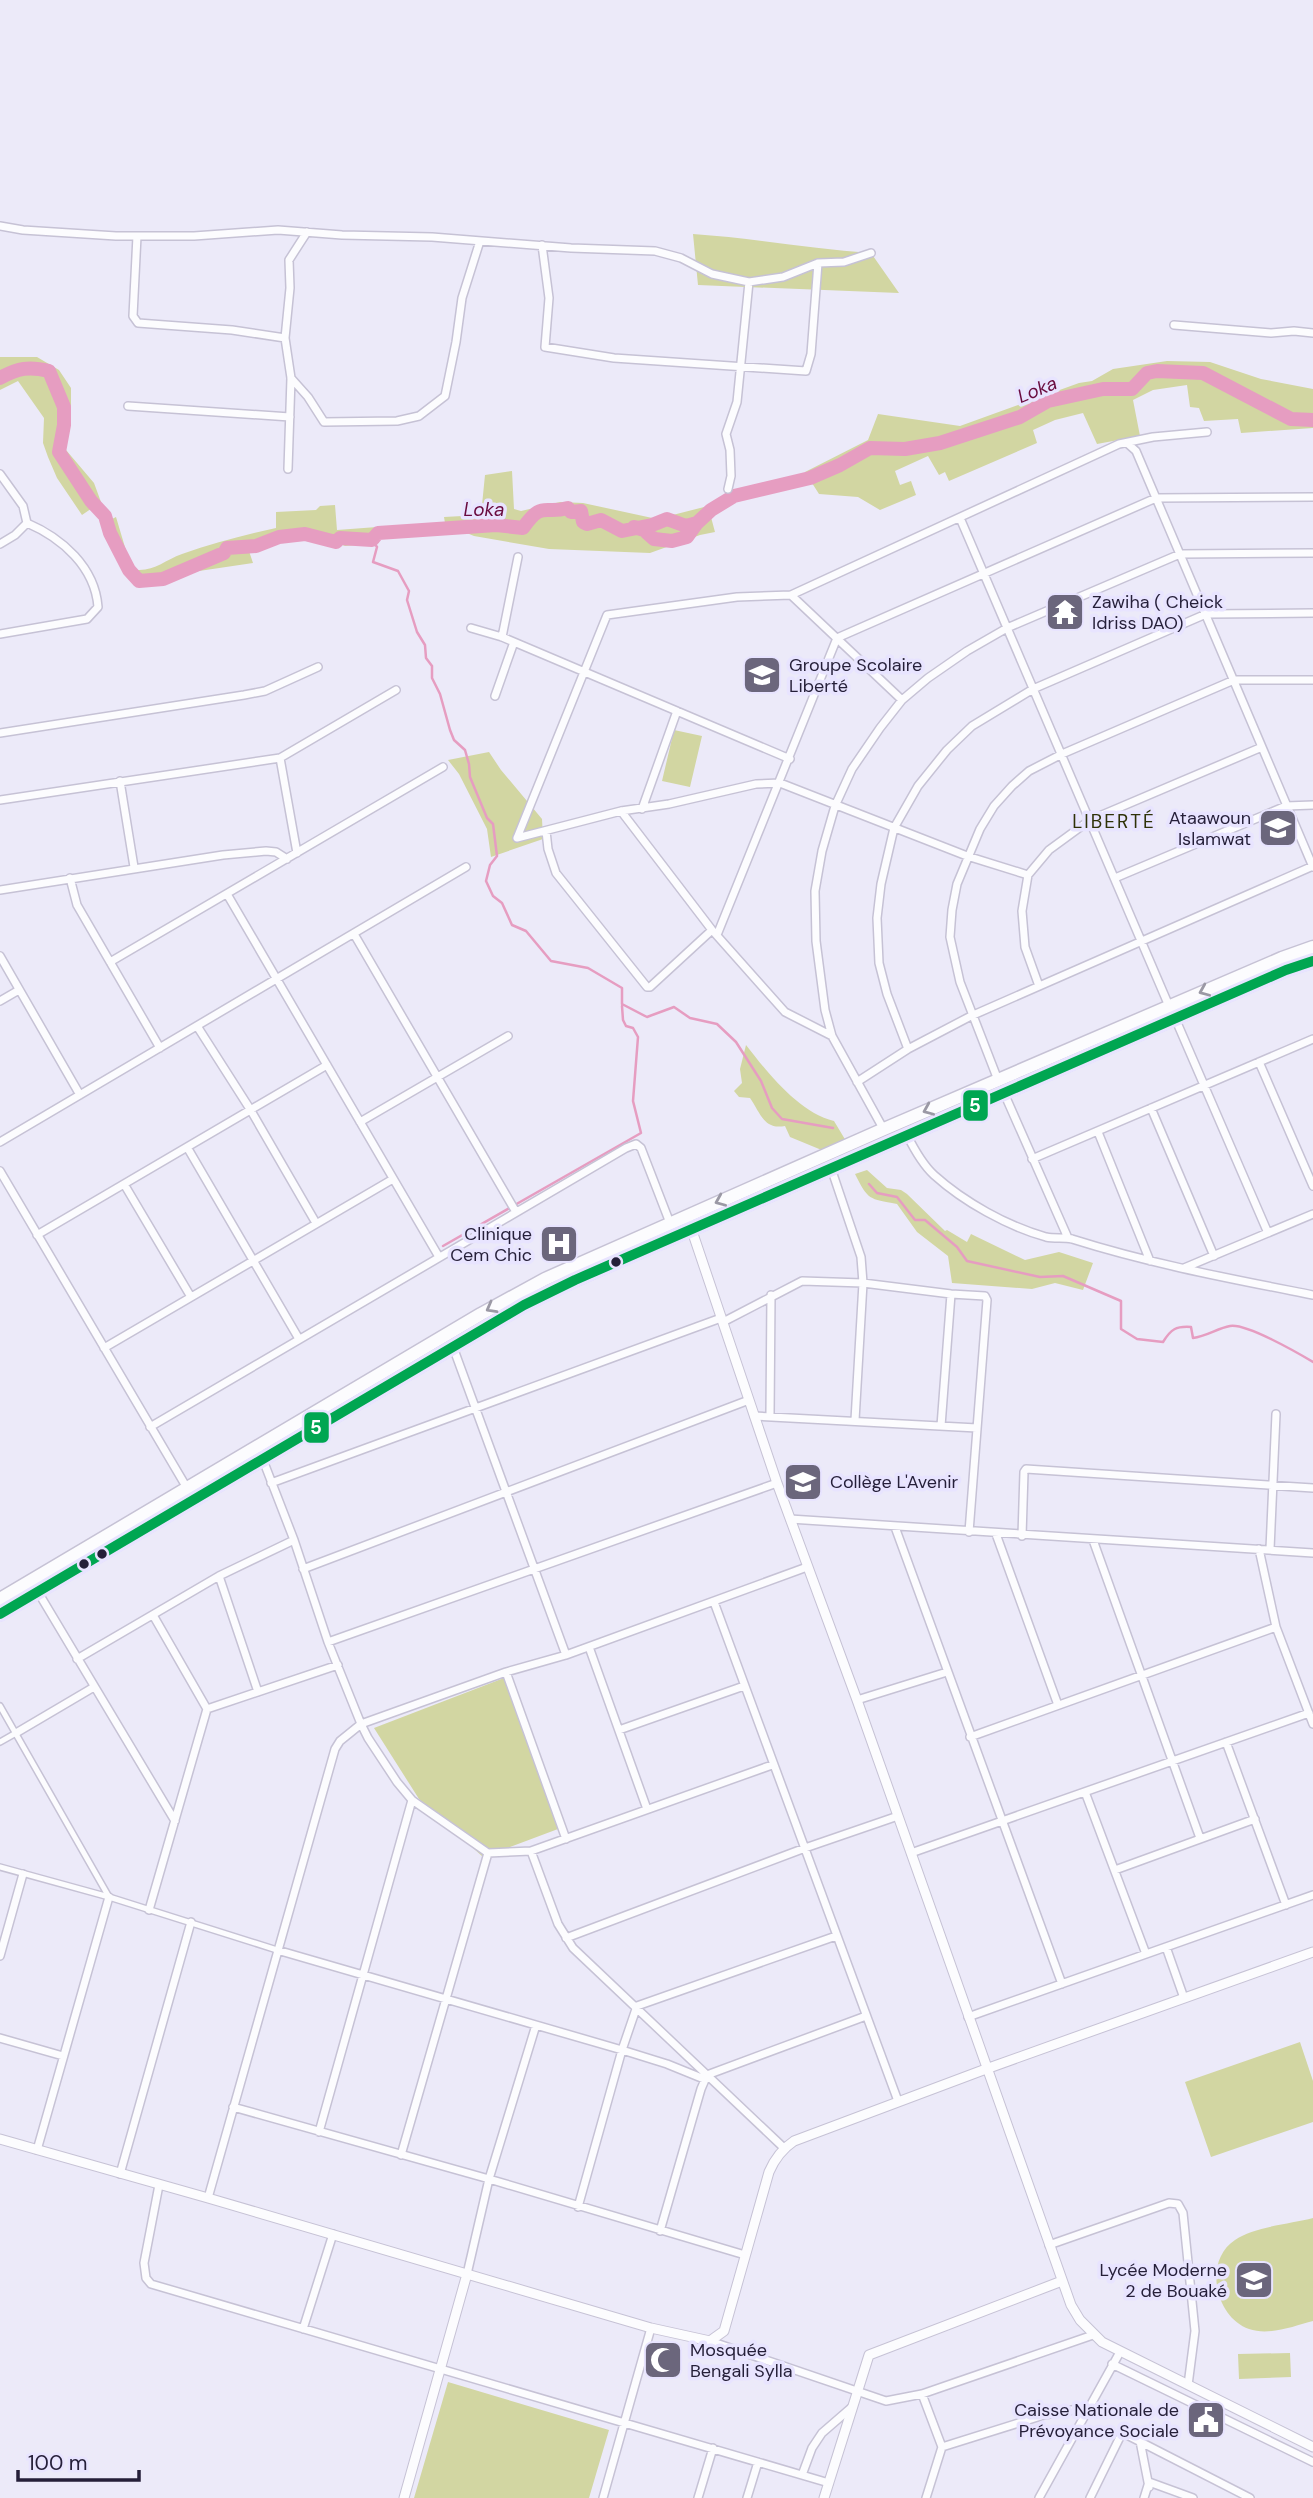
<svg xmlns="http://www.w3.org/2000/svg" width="1313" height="2498" viewBox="0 0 1313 2498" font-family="'DM Sans',sans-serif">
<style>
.green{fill:#d2d6a2}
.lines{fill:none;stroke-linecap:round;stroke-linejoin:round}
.stream{stroke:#e69dc1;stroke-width:2.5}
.river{stroke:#e69dc1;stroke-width:14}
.pedestrian-casing{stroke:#c6c2d5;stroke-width:8}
.minor-casing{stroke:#c6c2d5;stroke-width:10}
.tertiary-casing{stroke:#c6c2d5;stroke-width:11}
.trunk-casing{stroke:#c6c2d5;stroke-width:15}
.pedestrian{stroke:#fcfcfe;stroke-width:5}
.minor{stroke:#fcfcfe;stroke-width:7}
.tertiary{stroke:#fcfcfe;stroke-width:9}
.trunk{stroke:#fcfcfe;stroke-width:12}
.bus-1-casing{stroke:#e8e4ff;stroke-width:16}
.bus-1{stroke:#00a651;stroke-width:10}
.oneway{stroke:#9b99a5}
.bus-dot{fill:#251f39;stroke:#e8e4ff;stroke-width:2.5}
.labels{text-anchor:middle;stroke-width:7;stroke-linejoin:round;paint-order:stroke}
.poi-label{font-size:18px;fill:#251f39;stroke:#e8e4ff;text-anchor:start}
.water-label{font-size:19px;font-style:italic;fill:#690b3f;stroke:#e8e4ff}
.neighbourhood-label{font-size:19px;letter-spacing:2px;fill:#2f3209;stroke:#e8e4ff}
.line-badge{stroke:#e8e4ff;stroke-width:2.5}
.badge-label{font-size:19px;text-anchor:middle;font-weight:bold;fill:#fff}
</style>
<rect width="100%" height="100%" fill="#eceaf9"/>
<path class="green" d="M693,234C753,238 812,249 871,253L899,293L698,285Z
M0,357H37L59,370L71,388V411L65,435L66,450L94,483L101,502L82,515L57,478L48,457L43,443L44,418L18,381L0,390Z
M1167,361L1210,362L1261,379L1313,389V428L1241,433L1238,419L1204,421L1199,408L1190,407L1187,385L1153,390L1133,400L1140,436L1097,444L1083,413L1055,420L1033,430L1037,443L949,481L945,472L939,475L928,456L895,471L900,485L911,481L916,495L880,510L858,497L819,494L805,472L868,440L878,414L960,426L1079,383L1092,381L1113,369Z
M512,471L514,509L521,511L560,502L583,503L657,519L708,506L715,532L700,535L650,553L549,549L474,536L457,529H446L444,517L481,515L485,475Z
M335,505L337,530L377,527L379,543L345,546L326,538L310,540L282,539L249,551L253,563L172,575L141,586L129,574L102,524L116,517L130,564L137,570C155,571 165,560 182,554C213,543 244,535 276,528V512L316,510L320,506Z
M674,730L702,736L690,787L662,781Z
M489,752L501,770L542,819L543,839L491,857L487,829L459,774L448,760Z
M746,1045C767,1072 799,1113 834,1121L846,1141L824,1151L790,1137L785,1126C764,1130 761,1114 750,1098L739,1097L734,1091L742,1083L740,1069Z
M867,1170L887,1188L901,1190L907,1194L945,1231L947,1230L967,1242L971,1234L1025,1260L1059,1252L1093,1263L1083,1290L1055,1283L1032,1289L952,1283L948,1256L917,1232L897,1204C869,1199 868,1200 855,1174Z
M504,1678L558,1829L483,1857L419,1799L374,1728Z
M1300,2042L1313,2081V2122L1211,2157L1185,2082Z
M1313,2218V2321C1294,2326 1269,2336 1249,2329C1215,2317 1203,2261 1235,2240C1253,2227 1290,2224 1313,2218Z
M1290,2353L1291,2377L1239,2379L1238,2354Z
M448,2382L609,2430L589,2498H414Z"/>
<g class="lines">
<path class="stream" d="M372,540L377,547L373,562L398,571L409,591L407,600L417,632L425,645L426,658L432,666V678L440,694L450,730L454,740L465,750L469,764L470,777L487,818L493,824L497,856L490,865L486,881L493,896L502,903L512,925L526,931L551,961L588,968L622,988V1004L647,1017L674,1007L690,1018L717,1024L736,1042L761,1081L772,1108L782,1119L833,1128
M869,1184L877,1193L897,1197L915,1220H925L957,1247L967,1261L1040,1277L1063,1276L1121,1301V1329L1137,1339L1163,1342C1171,1329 1176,1326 1191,1327L1193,1338C1207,1336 1218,1328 1230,1326C1246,1323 1298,1353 1313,1362
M443,1246L641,1133L633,1101L638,1037L633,1028L626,1026L623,1020L622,1006"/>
<path class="river" d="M0,378C18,368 29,366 49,371L64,407V425L59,452L91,501L105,516L110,533L129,570L139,581L163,579L224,553L227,548L256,546L279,537L305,534L336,542L340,538L372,540L378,533L496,525L523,528C543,500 543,515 568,508L571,512L581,511L583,522L587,524L601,520L622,531L652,525L667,519L686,526L697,523L711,510L734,496L810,478L840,465L870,448L905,449L940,443L1020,417L1048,401L1103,389H1132L1147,373L1157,371L1203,373L1291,419L1313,420
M634,527L644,530L654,539L672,541L687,537L697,523"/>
<g class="pedestrian-casing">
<path id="pedestrian" d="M0,1706L109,1897
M0,1742L16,1733
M0,1867L109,1897L277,1950"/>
</g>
<g class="minor-casing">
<path id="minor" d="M0,226L23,230L116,236H194L278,230L342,235L432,237L571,248L655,251L681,258L712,274L749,282L783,277L818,263L844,262L871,253
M137,236L133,316L138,323L232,330L285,338
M542,245L549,298L545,347L614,358L806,371L811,354L818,263
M1174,325L1271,333L1294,331L1313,333
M291,378L308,397L324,422L397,421L419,416L445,396L456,342L462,298L480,241
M128,406L290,417
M1127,443L1136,451L1313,867
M288,469L291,378L285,338L290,288L289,260L307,232
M0,474L23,506L27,523
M728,489L731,476L730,450L726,434L737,402L749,282
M960,518L1169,1006
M0,544L15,535L27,523
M791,595L902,700
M471,628L502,637L790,759
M0,634L87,619L98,607C95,567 62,538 27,523
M502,637L518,557
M495,696L514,642
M0,733L244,695L265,691L318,667
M280,758L297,853
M120,781L134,867
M0,800L280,758L396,690
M642,809L677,711
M621,811L712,930L785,1012L832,1036
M546,831L548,849L556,873L647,987H650L712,930
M517,838L607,615L737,597L791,595L1119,444L1153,437L1207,432
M517,838L621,811L669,804L756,784L780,783L967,856L1028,875
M70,878L77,905L160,1048
M1115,878L1286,806L1313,805
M0,890L223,855L266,851L276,852L287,859
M227,894L439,1257
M354,934L516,1212
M717,935L837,638L1156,498L1313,497
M0,956L80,1095
M110,962L443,767
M1039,986L1025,947L1022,911L1028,875L1049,850L1090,820L1262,747
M0,1001L19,990
M1175,1018L1268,1233
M197,1026L250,1109L316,1223
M908,1049L887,994L879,963L877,918L881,884L894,828L918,786L947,750L972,726L1033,689L1206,614L1313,613
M1259,1062L1313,1186
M998,1080L960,982L950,937L952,910L957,884L980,829L994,806L1012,786L1029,771L1062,754L1234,680H1313
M857,1082L908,1049L971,1016L1313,866
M1004,1093L1068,1238
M1151,1108L1214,1256
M360,1122L508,1036
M884,1130L832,1036L825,1010L816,941L815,891L822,851L835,806L852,769L880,728L902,700L928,678L967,651L1007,628L1180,554L1313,553
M1098,1132L1150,1261
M907,1135C914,1149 922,1164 934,1175C964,1202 1007,1226 1046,1237C1055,1239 1064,1237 1072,1239C1151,1264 1232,1279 1313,1295
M0,1142L466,867
M187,1147L299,1339
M1032,1159L1313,1039
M831,1168L861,1257L863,1283L855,1420
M0,1171L187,1488
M124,1184L191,1297
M37,1235L327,1065
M1184,1268L1313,1214
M723,1322L802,1281L863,1283L951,1294L985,1296L987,1300L969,1532
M453,1347L566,1655
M104,1348L393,1179
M770,1415L771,1295
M754,1416L977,1428
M941,1426L951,1294
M150,1427L626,1148L636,1144L641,1148L670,1223
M263,1460L294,1540L328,1642L361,1724L368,1738L397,1782L412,1800L488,1853L531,1851L772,1765
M271,1483L721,1318
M790,1519L1313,1553
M895,1527L1062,1984
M996,1534L1058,1705
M1022,1536L1024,1472L1026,1469L1313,1488
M1093,1540L1200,1838
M1259,1549L1276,1627L1313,1724
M1270,1549L1276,1414
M303,1569L749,1400
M219,1576L258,1692
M38,1592L175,1821
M714,1602L898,2101
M153,1615L207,1709
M328,1642L777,1483
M589,1647L647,1809
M77,1659L219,1576L294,1540
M506,1672L566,1839
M857,1700L947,1672
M619,1730L744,1686
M16,1733L94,1687
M970,1737L1276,1627
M1226,1742L1286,1905
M1085,1792L1146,1954
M531,1851L558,1924L573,1948L784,2148
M911,1853L1309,1713
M1115,1870L1255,1819
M149,1910L207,1709L338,1665
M566,1938L805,1848L898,1816
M1166,1947L1184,1998
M277,1950L622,2050L667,2064L704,2079
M0,1956L23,1874
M968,2017L1313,1895
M0,2038L63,2056
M233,2107L489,2179L745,2255
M319,2132L412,1800
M37,2150L109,1897
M401,2155L488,1853
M120,2174L191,1922
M159,2185L144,2263L146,2278L151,2284L829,2483
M208,2198L335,1749L340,1741L361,1724L506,1672L566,1655L807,1567
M578,2207L622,2050L637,2006L836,1936
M660,2231L701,2089L707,2075L866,2016
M1049,2245L1169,2203L1178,2204L1183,2213L1195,2331L1188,2385
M467,2274L489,2179L536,2025
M303,2329L333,2234
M710,2341L886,2401L922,2394L1093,2335
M1112,2364L1313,2462
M922,2394L942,2447L926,2498
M1140,2441L1149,2487
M942,2447L1044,2415L1089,2407
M802,2475L812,2448L822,2433L852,2407
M603,2498L651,2328
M698,2498L713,2448
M747,2498L758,2462
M1039,2498L1120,2352
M1090,2498L1121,2435L1125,2434L1250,2498
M1144,2498L1149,2482L1193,2498"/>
</g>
<g class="tertiary-casing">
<path id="tertiary" d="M687,1216L777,1483L857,1700L1071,2305L1080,2320L1102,2342L1313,2447
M0,2139L208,2198L651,2328L710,2341L724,2331L769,2172C775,2158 782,2149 794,2141L986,2069L1313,1952
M404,2498L467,2274
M824,2498L869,2355L1062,2281"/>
</g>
<g class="trunk-casing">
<path id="trunk" d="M0,1599L481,1314L545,1279L884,1129L1282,958L1313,947
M0,1614L524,1305L575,1280L1286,970L1313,961"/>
</g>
<use href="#pedestrian" class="pedestrian"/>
<use href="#minor" class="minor"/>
<use href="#tertiary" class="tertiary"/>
<use href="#trunk" class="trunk"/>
<g class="bus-1-casing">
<path id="bus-1" d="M0,1614L524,1305L575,1280L1286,970L1313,961"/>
</g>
<use href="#bus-1" class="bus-1"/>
</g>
<defs><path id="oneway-chevron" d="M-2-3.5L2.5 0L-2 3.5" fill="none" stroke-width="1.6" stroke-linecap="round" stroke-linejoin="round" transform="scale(1.75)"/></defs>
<g class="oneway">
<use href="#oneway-chevron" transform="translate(1204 991) rotate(157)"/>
<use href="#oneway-chevron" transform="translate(928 1110) rotate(157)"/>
<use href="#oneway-chevron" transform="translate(720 1201) rotate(157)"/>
<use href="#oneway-chevron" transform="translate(491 1308) rotate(151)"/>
</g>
<defs>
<g id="temple-square" transform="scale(2.0125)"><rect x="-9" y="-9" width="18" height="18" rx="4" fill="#6b667c" stroke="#e8e4ff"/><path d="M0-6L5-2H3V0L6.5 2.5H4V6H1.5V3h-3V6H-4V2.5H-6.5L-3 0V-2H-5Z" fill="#fff"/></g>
<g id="school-square" transform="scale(2.0125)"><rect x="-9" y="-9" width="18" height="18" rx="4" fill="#6b667c" stroke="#e8e4ff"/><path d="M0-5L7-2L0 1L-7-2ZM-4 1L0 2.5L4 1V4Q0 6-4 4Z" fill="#fff"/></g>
<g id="hospital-square" transform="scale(2.0125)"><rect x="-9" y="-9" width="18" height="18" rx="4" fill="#6b667c" stroke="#e8e4ff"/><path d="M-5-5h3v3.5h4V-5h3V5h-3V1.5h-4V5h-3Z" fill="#fff"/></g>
<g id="mosque-square" transform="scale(2.0125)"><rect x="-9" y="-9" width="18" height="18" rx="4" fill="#6b667c" stroke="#e8e4ff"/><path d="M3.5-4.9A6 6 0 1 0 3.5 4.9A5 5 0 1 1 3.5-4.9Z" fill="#fff"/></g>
<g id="civic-square" transform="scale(2.0125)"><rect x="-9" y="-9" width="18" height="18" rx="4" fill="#6b667c" stroke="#e8e4ff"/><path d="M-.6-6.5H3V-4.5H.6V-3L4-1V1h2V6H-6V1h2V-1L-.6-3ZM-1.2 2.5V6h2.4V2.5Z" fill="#fff"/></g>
</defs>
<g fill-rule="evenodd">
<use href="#temple-square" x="1065" y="612"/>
<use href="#school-square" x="762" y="675"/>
<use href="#school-square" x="1278" y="828"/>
<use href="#hospital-square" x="559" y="1244"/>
<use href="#school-square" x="803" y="1482"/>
<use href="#school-square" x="1254" y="2280"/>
<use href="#mosque-square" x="663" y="2360"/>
<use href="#civic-square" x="1206" y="2420"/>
</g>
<g class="bus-dot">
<circle cx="616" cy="1262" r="6"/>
<circle cx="102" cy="1554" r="6"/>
<circle cx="84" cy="1564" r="6"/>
</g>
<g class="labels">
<g class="poi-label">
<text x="1092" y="608">Zawiha ( Cheick<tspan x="1092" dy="21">Idriss DAO)</tspan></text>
<text x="789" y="671">Groupe Scolaire<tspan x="789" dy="21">Liberté</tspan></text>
<text x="1251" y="824" text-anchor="end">Ataawoun<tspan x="1251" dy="21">Islamwat</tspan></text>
<text x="532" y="1240" text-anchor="end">Clinique<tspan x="532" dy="21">Cem Chic</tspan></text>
<text x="830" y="1488">Collège L'Avenir</text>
<text x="1227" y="2276" text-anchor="end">Lycée Moderne<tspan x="1227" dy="21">2 de Bouaké</tspan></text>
<text x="690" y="2356">Mosquée<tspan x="690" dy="21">Bengali Sylla</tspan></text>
<text x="1179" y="2416" text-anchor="end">Caisse Nationale de<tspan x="1179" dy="21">Prévoyance Sociale</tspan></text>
</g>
<g class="water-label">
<text transform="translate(1037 389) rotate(-22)" y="7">Loka</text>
<text x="484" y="516">Loka</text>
</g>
<g class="neighbourhood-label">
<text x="1114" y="828">LIBERTÉ</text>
</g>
</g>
<g class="line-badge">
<rect x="962" y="1089" width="27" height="33" rx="7" fill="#00a651"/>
<rect x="303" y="1411" width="27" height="33" rx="7" fill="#00a651"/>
</g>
<g class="badge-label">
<text x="975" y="1112">5</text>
<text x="316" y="1434">5</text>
</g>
<path d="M18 2470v10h121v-10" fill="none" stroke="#251f39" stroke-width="3.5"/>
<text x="28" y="2470" font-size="21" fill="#251f39" stroke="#e8e4ff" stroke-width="5" paint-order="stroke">100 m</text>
</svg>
